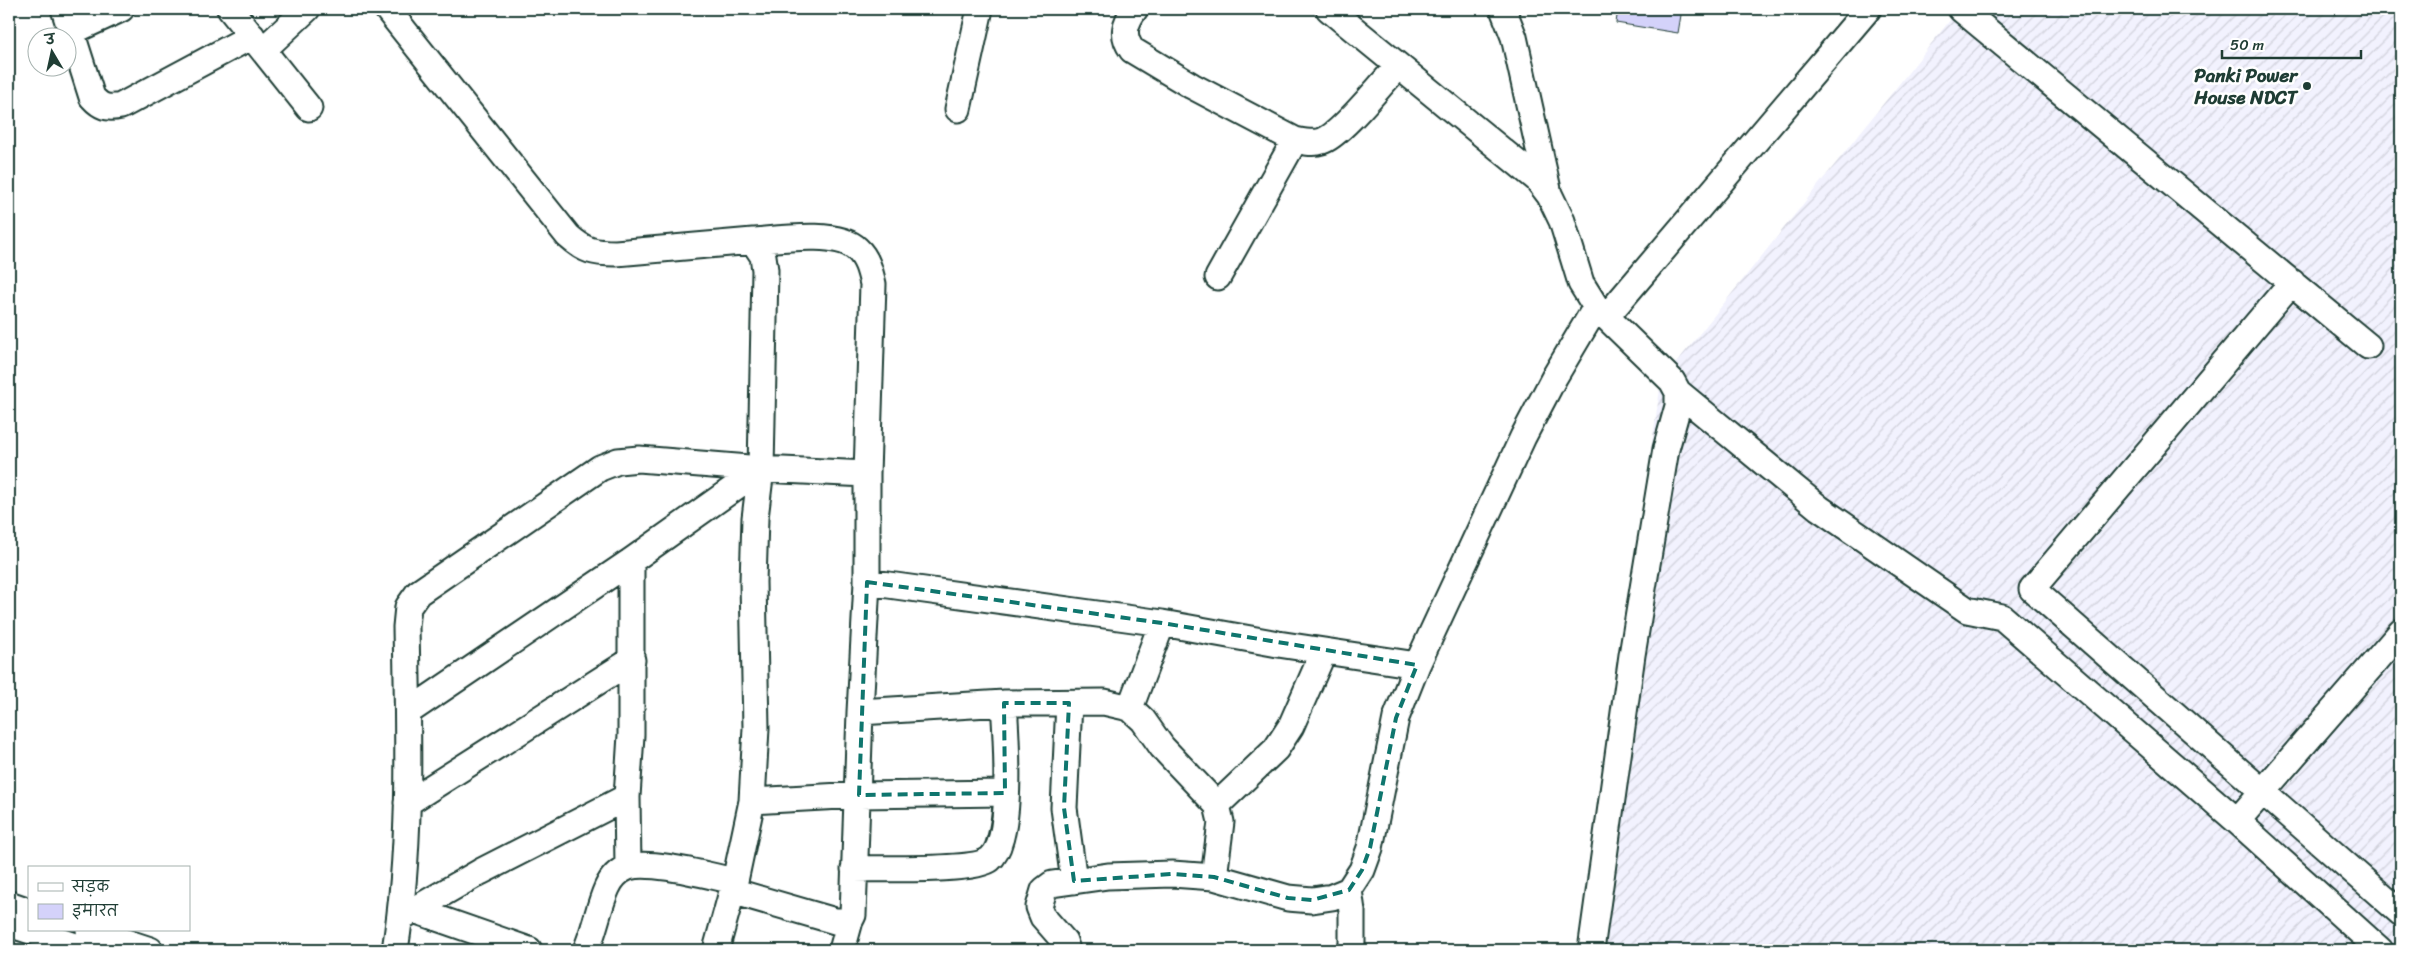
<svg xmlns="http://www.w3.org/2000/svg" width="2410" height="959" viewBox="0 0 2410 959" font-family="Sriracha,'Playpen Sans Deva',sans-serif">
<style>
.industrial{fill:url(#industrial-furrows)}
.building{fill:#d4d2fa;stroke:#1f3d34}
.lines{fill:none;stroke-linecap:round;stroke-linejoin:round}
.minor-casing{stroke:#1f3d34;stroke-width:29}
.minor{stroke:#fff;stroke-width:25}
.marked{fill:none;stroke:#0f766e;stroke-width:4;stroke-dasharray:10 6;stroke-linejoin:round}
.poi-dot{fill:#1f3d34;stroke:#fff;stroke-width:2}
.labels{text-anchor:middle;stroke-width:5;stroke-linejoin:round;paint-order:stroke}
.poi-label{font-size:19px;font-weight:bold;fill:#1f3d34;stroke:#fff;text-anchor:end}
</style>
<defs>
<pattern id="industrial-furrows" width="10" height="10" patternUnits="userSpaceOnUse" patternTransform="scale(1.25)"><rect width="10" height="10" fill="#f2f2fe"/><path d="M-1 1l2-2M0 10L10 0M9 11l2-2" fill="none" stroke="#cfd0da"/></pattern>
</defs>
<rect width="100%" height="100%" fill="#fff"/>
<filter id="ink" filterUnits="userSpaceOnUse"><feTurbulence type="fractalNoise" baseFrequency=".02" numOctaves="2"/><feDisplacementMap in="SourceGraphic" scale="10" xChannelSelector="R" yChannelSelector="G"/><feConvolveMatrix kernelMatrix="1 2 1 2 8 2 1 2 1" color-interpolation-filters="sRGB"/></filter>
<g filter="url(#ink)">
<path class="industrial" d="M1959,9H2401V950H1577L1661,382Z"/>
<path class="building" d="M1618,9H1682L1678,33L1616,23Z"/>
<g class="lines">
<g class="minor-casing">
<path id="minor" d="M64,9L92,97C101,107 107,109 121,106L252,36
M230,9L309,108
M387,9L568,236C585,251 593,253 616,253L753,241L763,256L765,270L761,469L755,518L753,582L756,728L752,801L735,881L716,950
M1135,9C1125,23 1121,35 1132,50L1192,86L1295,140C1305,142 1313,144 1322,141C1340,136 1383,82 1398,66
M1329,9L1537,179L1550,196L1562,221L1581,283L1596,307L1672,381L1678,392V406L1666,449L1632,655L1591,950
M1503,9L1514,37L1549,194
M1961,9L2368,346
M71,32L121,9
M263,50L307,9
M958,109L980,9
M1218,277L1295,140
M2292,282L2032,589L2401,913
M1606,317L1868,9
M1678,392L1819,508L1967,610L2002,617L2237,821L2380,950
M867,582L1162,623L1278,644L1417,665
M1069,703L1064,808L1074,881
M1130,708L1162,623
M408,712L631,561L761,469
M860,712L1004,703L1104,702L1130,708L1143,720L1162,747L1217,805L1221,822L1214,877
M752,801L859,795L1005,793
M407,803L632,660
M1217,805L1276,749L1291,726L1324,651
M2237,821L2401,632
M628,867L627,797L631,735V561
M854,869C879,868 975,872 990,859C1014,840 1006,734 1004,703
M1349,890L1352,911V950
M732,891L835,921H850L853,915L860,712L867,582V474L873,284C870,271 867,258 857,249C838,230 779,239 753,241
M9,904L29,911
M414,910L529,950
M400,918L480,872L627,797
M9,924L88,950
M89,930L150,950
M395,950C412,844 408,734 406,627L408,607L418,593L600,468L618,461L639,459L761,469L867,474
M586,950C595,930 598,908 607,888C611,879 618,871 628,867C652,860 709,876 735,881
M842,950L850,921
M1067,950L1064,941L1043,917L1039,907L1044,890L1052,884L1108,876L1172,874L1214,877L1288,898L1312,900L1332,897L1349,890L1362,870L1370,848L1396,718L1417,665L1523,437L1555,376L1596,307"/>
</g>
<use href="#minor" class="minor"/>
</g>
</g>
<path class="marked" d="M867,582L1162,623L1417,665L1396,718L1370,848L1362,870L1349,890L1312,900L1288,898L1214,877L1172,874L1074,881L1064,808L1069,703H1004L1005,793L859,795Z"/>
<circle class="poi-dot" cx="2307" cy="86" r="5"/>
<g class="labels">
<g class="poi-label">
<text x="2297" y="82">Panki Power<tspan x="2297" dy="22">House NDCT</tspan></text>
</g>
</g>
<rect width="2410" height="959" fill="none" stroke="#fff" stroke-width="30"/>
<rect x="15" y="15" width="2380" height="929" fill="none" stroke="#1f3d34" stroke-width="2" filter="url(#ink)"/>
<rect x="28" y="866" width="162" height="65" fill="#ffffff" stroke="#a5b1ae"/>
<rect x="38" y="883" width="25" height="8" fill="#ffffff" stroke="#a5b1ae"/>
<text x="72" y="892" font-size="15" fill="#1f3d34">सड़क</text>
<rect x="38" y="904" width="25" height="15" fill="#d4d2fa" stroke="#a5b1ae"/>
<text x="72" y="916" font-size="15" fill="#1f3d34">इमारत</text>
<g transform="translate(52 52) rotate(351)"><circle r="24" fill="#ffffff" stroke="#a5b1ae"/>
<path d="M0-4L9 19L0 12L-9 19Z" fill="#1f3d34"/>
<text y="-8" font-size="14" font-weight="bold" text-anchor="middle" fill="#1f3d34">उ</text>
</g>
<path d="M2222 50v8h139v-8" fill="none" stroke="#1f3d34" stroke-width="2.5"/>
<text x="2230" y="50" font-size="15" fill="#1f3d34" stroke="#ffffff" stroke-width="4" paint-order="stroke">50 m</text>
</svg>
